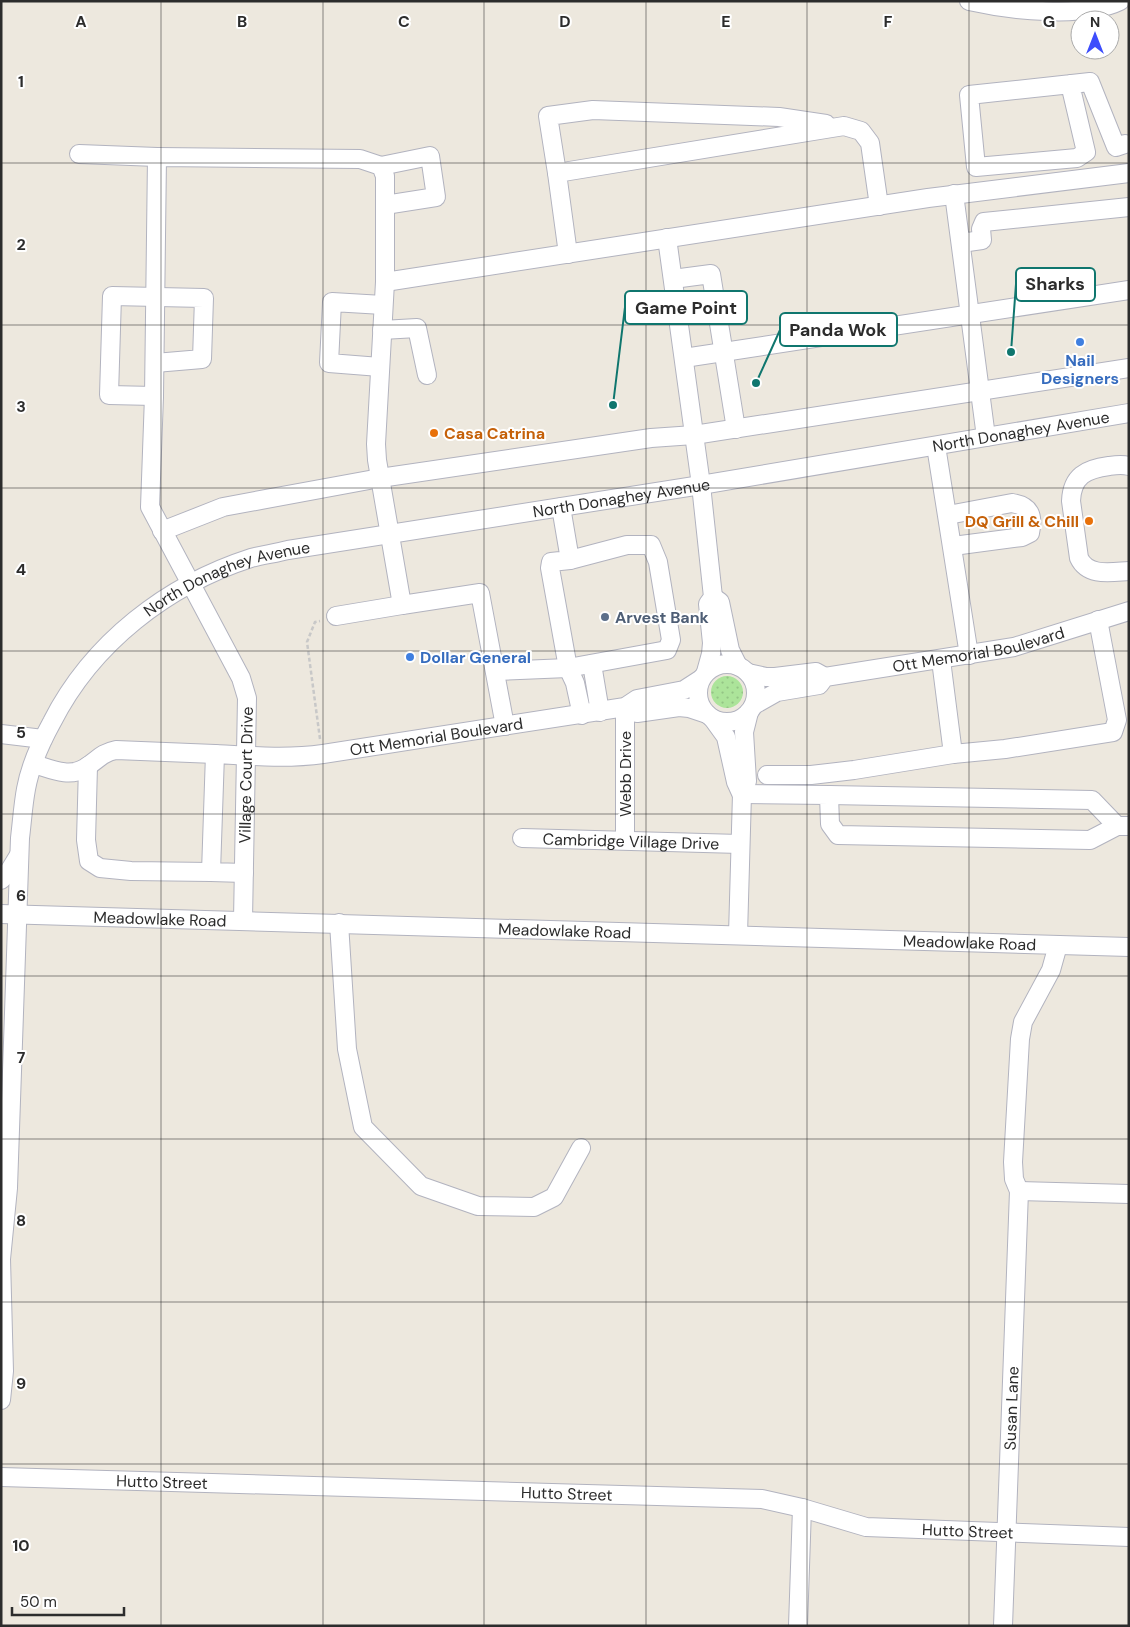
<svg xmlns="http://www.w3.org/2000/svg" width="1130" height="1627" viewBox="0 0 1130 1627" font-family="'DM Sans',sans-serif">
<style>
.grass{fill:url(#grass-dots)}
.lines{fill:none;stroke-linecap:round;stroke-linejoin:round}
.minor-casing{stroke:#b2b3bf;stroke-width:20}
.path{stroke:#c8c8c8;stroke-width:2.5;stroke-dasharray:4 2.5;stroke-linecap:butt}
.minor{stroke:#fff;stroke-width:18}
.grid{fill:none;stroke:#2c2c2c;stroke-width:1;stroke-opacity:0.55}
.shop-dot{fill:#3f7fe0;stroke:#fff;stroke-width:2}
.food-dot{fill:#e8710a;stroke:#fff;stroke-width:2}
.service-dot{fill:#5c6f8a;stroke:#fff;stroke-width:2}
.labels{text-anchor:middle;stroke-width:4;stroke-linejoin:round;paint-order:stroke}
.shop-label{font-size:16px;font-weight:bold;fill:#366cbe;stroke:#fff}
.street-label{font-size:16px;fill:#2c2c2c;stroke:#fff}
.food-label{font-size:16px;font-weight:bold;fill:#c56008;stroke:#fff;text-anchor:start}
.service-label{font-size:16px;font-weight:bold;fill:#4e5e75;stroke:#fff;text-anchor:start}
.grid-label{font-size:16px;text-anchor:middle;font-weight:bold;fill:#2c2c2c;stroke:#fff;stroke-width:4;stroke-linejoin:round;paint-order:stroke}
.leader{fill:none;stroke:#0f766e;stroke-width:2}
.callout-dot{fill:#0f766e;stroke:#fff;stroke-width:2}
.callout{fill:#fff;stroke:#0f766e;stroke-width:2}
.callout-label{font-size:18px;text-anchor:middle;font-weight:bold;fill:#2c2c2c}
</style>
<defs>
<pattern id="grass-dots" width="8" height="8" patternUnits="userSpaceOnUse" patternTransform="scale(1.25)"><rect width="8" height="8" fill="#ace49a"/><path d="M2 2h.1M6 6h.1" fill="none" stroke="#94c485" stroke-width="1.8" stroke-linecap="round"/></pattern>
</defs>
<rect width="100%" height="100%" fill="#ede8de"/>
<path class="grass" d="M711 692a16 16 0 1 1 32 0a16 16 0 1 1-32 0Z"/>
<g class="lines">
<g class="minor-casing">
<g id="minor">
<path d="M969,1C1009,10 1083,19 1120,1"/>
<path d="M1070,84L1086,152L1077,158L976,167L969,95L1090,82L1116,147L1125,144"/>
<path d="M79,154L157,157"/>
<path d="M381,166L430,156L436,197L385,205"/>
<path d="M557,173L548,116L593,110L779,117L826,124"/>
<path d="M954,194L986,437"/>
<path d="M667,238L701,485L713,597L708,604L712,643L711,654L706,672"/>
<path d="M961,243L982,240L981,229L984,222L1129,207"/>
<path d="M568,254L557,173L844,126L861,131L870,143L879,206"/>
<path d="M673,279L711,274L736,429"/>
<path d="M385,282L928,198L1129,173"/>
<path d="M382,330L417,328L427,375"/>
<path d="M684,358L1129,290"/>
<path d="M380,367L329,363L332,302L383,305"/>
<path d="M154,396L109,395L112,296L204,298L202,359L155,363"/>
<path d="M936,446L969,655"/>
<path d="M1129,466C1122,464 1116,465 1109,466C1086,469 1072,476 1071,501L1079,558C1088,577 1111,572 1129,571"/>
<path d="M561,507L570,560L551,562L550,568L568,668L575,683L582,715"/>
<path d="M948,515L1012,503C1030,506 1034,515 1030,533L1022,537L953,546"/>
<path d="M162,531L223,507L380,478L651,438L694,435L1129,368"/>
<path d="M713,597L720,602L730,650L738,666"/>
<path d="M336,616L402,605"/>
<path d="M941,660L953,754"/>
<circle cx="727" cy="693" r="29"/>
<path d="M592,664L600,712"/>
<path d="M495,671L568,668L667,650L671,640L658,562L651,545H627L570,560"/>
<path d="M748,673L766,677H775L816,672L825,677"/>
<path id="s1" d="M754,705L777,692L819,685L825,677L1014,647L1129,611"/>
<path d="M625,707L637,713L679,707L689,708L707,714"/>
<path d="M713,719L726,737L736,782L741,793"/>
<path d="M1,734L43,739"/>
<path d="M34,764C51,769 69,778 85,768C98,760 101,753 116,750L215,754"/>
<path d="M88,766L86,840L89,861L100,868L131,871L211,872"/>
<path d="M767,775H811L854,770L953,754L1005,749L1113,732L1117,720L1098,620"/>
<path d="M742,794L829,795L830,824L838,835L1090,840L1117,826H1129"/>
<path d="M829,795L1092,800L1117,826"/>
<path id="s2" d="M522,838L740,844"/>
<path d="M625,840V707"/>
<path id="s3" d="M244,873L211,872L215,754C250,756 288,759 323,754L625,707L637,699L684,690L701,679"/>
<path d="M1,880L8,873L19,855"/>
<path id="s4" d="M1,914L1129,947"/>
<path id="s5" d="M243,920L247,698L241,678L150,507L154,396L157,157L360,159L381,166L385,176V282L376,444L377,460L402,605L480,593L505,726"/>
<path d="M339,923L347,1049L363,1127L421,1186L478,1206L534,1207L554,1197L581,1148"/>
<path d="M738,935L742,794L747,781L744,732L749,712"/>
<path d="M1019,1191L1129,1194"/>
<path id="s6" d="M1,1400L4,1371L1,1259L8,1188L20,838C22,822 23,805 26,789C30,767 41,742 52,722C92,643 167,585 251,558C263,555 276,553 288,550L701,485L1129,413"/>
<path id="s7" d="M1,1477L762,1499L802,1508L866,1527L1129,1537"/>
<path d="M798,1626L802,1508"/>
<path id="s8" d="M1003,1626L1019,1191L1014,1179L1013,1162L1020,1039L1023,1022L1051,970L1058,945"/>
</g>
</g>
<path class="path" d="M320,739L307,642L315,622L320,621"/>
<use href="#minor" class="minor"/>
</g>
<path class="grid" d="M161,1V1626M323,1V1626M484,1V1626M646,1V1626M807,1V1626M969,1V1626M1,163H1129M1,325H1129M1,488H1129M1,651H1129M1,814H1129M1,976H1129M1,1139H1129M1,1302H1129M1,1464H1129"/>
<g class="shop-dot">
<circle cx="1080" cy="342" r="5"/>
<circle cx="410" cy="657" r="5"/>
</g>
<g class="food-dot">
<circle cx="434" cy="433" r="5"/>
<circle cx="1089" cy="521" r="5"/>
</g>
<circle class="service-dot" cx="605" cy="617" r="5"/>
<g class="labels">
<g class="shop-label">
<text x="1080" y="366">Nail<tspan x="1080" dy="18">Designers</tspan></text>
<text x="420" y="663" text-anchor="start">Dollar General</text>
</g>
<g class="street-label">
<text dy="6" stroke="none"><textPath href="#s6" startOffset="1729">North Donaghey Avenue</textPath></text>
<text dy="6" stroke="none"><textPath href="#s6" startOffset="1324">North Donaghey Avenue</textPath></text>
<text dy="6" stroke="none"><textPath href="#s6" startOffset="919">North Donaghey Avenue</textPath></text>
<text dy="6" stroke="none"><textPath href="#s1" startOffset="235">Ott Memorial Boulevard</textPath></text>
<text dy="6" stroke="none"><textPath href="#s3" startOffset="374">Ott Memorial Boulevard</textPath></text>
<text transform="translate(625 774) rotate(-90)" y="6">Webb Drive</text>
<text dy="6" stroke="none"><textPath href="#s5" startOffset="145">Village Court Drive</textPath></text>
<text dy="6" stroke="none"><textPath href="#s2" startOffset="109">Cambridge Village Drive</textPath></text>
<text dy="6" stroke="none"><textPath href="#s4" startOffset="159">Meadowlake Road</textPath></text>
<text dy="6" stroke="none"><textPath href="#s4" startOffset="564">Meadowlake Road</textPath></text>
<text dy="6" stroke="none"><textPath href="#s4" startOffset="969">Meadowlake Road</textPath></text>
<text dy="6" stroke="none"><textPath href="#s8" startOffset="218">Susan Lane</textPath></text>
<text dy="6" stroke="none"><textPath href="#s7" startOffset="161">Hutto Street</textPath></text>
<text dy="6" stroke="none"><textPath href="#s7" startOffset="566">Hutto Street</textPath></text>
<text dy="6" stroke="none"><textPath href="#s7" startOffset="971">Hutto Street</textPath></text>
</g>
<g class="food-label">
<text x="444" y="439">Casa Catrina</text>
<text x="1079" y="527" text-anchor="end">DQ Grill &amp; Chill</text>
</g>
<g class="service-label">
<text x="615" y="623">Arvest Bank</text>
</g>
</g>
<g class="grid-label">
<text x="81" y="27">A</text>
<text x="242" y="27">B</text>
<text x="404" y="27">C</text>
<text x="565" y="27">D</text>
<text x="726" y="27">E</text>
<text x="888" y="27">F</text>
<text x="1049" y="27">G</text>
<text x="21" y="87">1</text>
<text x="21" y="250">2</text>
<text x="21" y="412">3</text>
<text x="21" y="575">4</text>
<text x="21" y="738">5</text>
<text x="21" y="901">6</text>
<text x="21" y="1063">7</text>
<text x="21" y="1226">8</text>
<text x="21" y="1389">9</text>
<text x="21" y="1551">10</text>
</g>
<path class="leader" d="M1011 352L1016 284M613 405L625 307M756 383L780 330"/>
<g class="callout-dot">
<circle cx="1011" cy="352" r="5"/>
<circle cx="613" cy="405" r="5"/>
<circle cx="756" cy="383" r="5"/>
</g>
<g class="callout">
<rect x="1016" y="268" width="79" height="33" rx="5"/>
<rect x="625" y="291" width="122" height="33" rx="5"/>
<rect x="780" y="313" width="117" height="33" rx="5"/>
</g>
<g class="callout-label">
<text x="1055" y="290">Sharks</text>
<text x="686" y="314">Game Point</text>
<text x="838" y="336">Panda Wok</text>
</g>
<rect width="1130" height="1627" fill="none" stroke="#2c2c2c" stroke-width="5"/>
<g transform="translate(1095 35)"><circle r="24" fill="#ffffff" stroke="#ababab"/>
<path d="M0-4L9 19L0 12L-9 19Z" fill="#3d4dfc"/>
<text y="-8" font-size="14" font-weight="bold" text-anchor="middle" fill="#2c2c2c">N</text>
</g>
<path d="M12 1607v8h112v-8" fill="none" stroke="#2c2c2c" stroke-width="2.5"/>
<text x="20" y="1607" font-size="15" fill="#2c2c2c" stroke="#ffffff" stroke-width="4" paint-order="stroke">50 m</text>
</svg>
